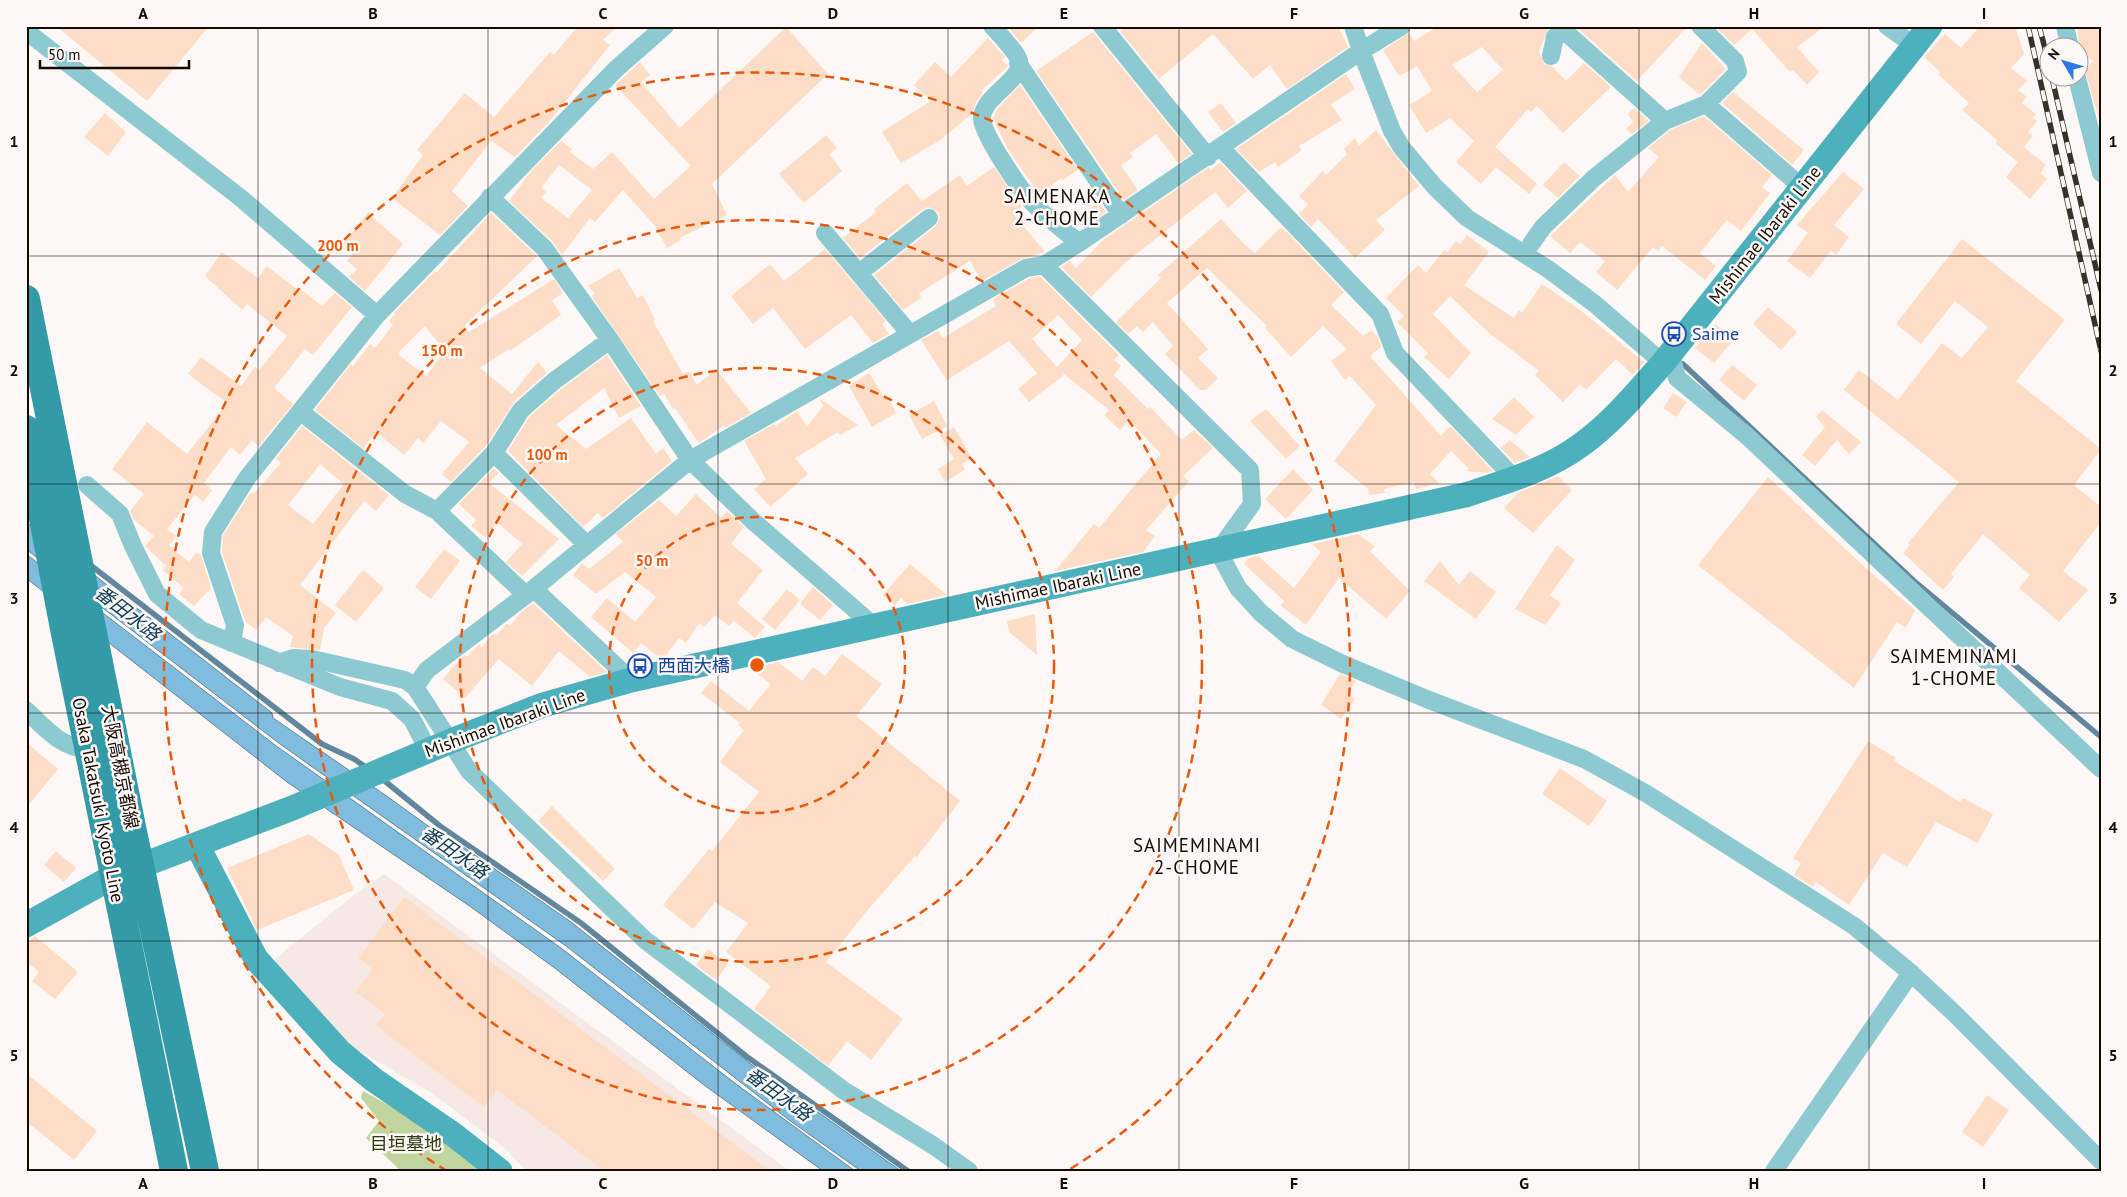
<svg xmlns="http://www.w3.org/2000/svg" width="2127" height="1197" viewBox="0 0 2127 1197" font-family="'PT Sans','Noto Sans JP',sans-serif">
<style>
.built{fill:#f6e8e3}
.green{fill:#c0d5a0}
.water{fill:#80bcdd;stroke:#60879d}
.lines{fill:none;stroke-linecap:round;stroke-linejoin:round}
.stream{stroke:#60879d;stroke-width:5.5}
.building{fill:#feddc6;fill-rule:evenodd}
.street{stroke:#8dc9d1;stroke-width:18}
.secondary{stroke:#4cb0bd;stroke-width:25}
.primary{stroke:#329ba7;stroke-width:28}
.rail-casing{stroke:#38302c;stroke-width:5.5}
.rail{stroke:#fdf7f5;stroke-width:4;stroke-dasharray:11;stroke-linecap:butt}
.grid{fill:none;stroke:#150c08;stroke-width:1;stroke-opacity:0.55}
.ring{fill:none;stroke:#e8590c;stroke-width:2.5;stroke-dasharray:9 6}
.labels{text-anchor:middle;stroke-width:5;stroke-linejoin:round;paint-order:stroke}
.street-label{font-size:18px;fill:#150c08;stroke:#fdf7f5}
.transit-label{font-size:18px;fill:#164399;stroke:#fdf7f5;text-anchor:start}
.park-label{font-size:18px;fill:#2c3a12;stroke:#fdf7f5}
.neighbourhood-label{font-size:19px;letter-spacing:1px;fill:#150c08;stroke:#fdf7f5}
.water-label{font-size:19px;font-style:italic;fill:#104159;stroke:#fdf7f5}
.centre{fill:#e8590c;stroke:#fdf7f5;stroke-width:2.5}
.ring-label{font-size:15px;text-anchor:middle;font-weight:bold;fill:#e8590c;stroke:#fdf7f5;stroke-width:5;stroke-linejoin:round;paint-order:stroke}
.neatline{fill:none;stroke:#150c08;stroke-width:2}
.grid-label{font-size:16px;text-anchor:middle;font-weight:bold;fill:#150c08}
</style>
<rect width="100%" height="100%" fill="#fdf7f5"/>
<path class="built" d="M384,874L790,1171H526L506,1149L430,1092L356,1049L342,1037L274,960L354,895Z"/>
<path class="green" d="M363,1091L412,1118L483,1171H401L366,1138L379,1121L361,1098Z"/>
<path class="water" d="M26,522L272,713L273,718L388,797L457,847L459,844L571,922L756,1068L901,1171H861L789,1120L566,946L280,744L26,549Z
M26,554L275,745L561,948L736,1084L855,1171H823L704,1085L556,969L471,907L287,782L26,578Z"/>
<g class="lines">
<path class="stream" d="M1683,364L1913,580L2101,737
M89,564L322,744L354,759L367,768
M381,778L440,826L581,923L746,1056L908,1171"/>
</g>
<path class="building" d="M56,26H209L147,101Z
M578,26H618L603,40L610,45L549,122L515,157L491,141L452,191L468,206L440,235L392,198L423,155L417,150L465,93L494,117L550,52L554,55Z
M1007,26H1039L1021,43Z
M1126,26H1338L1348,47L1287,89L1270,65L1253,79L1213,34L1159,79L1120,31Z
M1439,26H1550L1539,51L1544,64L1552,66L1566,81L1584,63L1611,87L1563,133L1537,106L1531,112L1528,109L1495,147L1537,184L1529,194L1496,167L1481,184L1456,162L1474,141L1450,118L1426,133L1409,105L1432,91L1417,66L1399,76L1383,50L1409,33L1414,41ZM1482,47L1503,70L1477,92L1452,65Z
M1575,26H1688L1637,81Z
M1715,26H1825L1797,47L1819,72L1807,85L1793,70L1790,72L1752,29L1734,45Z
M1980,26H2015L2024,54L2011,68L2027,81L2018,90L2027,97L2022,103L2036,114L2033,118L2037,121L2028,132L2033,136L2024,147L2046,165L2040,173L2047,179L2030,199L2006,177L2018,162L1996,144L1997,140L1962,110L1969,103L1938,74L1940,72L1924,57L1945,34L1961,48Z
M2076,26H2101V126L2085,71L2093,61L2083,53L2084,49L2080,46Z
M786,27L828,74L712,184L727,215L679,238L681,240L667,248L655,226L623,190L595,222L590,218L562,255L551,240L509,201L532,170L561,141L572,149L570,152L593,169L612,152L654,199L691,166L615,85L640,62L650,75L641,82L680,128ZM559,165L592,190L568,218L541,198L546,192L541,188Z
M1093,32L1192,154L1178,163L1156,134L1130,153L1133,157L1121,165L1138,190L1124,200L1036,71Z
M988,38L1005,57L1002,60L1008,66L981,91L983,93L975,104L972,114L939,141L901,163L882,132L931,101L914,85L935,62L951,77Z
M1702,43L1726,69L1700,95L1679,77Z
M1346,74L1355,89L1331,104L1342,120L1299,146L1302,150L1278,167L1275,162L1259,172L1236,149Z
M1020,85L1078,170L1063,180L1062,178L1039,194L1007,148L993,118L998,108Z
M1733,92L1804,150L1792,165L1722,103Z
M1221,103L1236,123L1223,132L1208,112Z
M1634,108L1649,121L1632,134L1626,129L1633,122L1628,114Z
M105,113L126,132L108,156L84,137Z
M1704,116L1772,175L1762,187L1770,193L1741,231L1727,220L1700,253L1716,266L1705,280L1662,246L1658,251L1653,247L1617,290L1596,272L1605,261L1580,242L1570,253L1550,236L1615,175L1628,192L1659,157L1648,148L1670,130Z
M1376,130L1419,186L1376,220L1385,230L1355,258L1318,219L1311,227L1299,214L1308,204L1299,196L1323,171L1326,175L1347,154L1344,149L1355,138L1359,146Z
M826,135L837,148L829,154L842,171L804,203L779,174Z
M1220,162L1247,191L1228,208L1215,192L1125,263L1091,297L1061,267L1070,261L1076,268L1104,239L1209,167L1211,170Z
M1564,162L1580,176L1558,198L1543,185Z
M994,167L1022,207L1013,213L1045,252L1021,259L982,281L970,261L919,293L921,298L903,310L874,275L936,226L940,217L937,211L928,207L922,210L860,258L843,238L876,212L874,209L907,183L922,201L960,175L967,186Z
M1843,172L1864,189L1834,225L1849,237L1836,255L1831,251L1810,278L1787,261L1808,233L1797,225Z
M1099,202L1106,212L1092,221L1086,211Z
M368,213L403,244L365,291L349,277L357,269L347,261L354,252L343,244Z
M491,213L537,256L464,326L469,332L554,279L563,293L552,300L561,315L511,350L509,349L480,368L512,394L538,362L547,373L514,402L486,446L451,482L442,474L469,442L441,421L423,443L418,438L404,455L376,432L363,448L315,410L351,364L353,366L370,344L375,348L393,325L389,321L395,314L394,313L435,271L437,272ZM425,326L445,351L426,376L400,356L399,352Z
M1221,219L1244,244L1255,253L1280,228L1284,229L1344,292L1331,305L1363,336L1372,330L1378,338L1381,347L1370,356L1441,436L1450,426L1493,471L1486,473L1466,471L1469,469L1451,451L1430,474L1439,483L1416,489L1414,482L1384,489L1385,493L1369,495L1368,489L1334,461L1376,405L1350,376L1345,380L1331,361L1347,349L1323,326L1291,357L1265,328L1267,326L1207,268L1167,303L1208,349L1198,358L1218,378L1206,390H1200L1165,354L1173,346L1153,322L1143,332L1137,326L1128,334L1116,322L1161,278L1158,275Z
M1467,235L1489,252L1464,285L1514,318L1519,310L1522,313L1542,284L1580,310L1644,362L1633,375L1616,359L1586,390L1580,384L1563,402L1535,375L1539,371L1489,333L1450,296L1433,314L1471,353L1449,379L1424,357L1428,353L1397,322L1404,316L1386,298L1418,265L1426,273L1444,250L1448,252L1456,241L1460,244Z
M1962,239L2065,320L2016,381L2101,449L2074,485L2101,507V522L2063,571L2088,590L2059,622L2019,588L2030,575L1983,534L1951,574L1954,577L1943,590L1903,553L1910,545L1908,543L1959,482L1844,390L1859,370L1898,400L1942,343L1962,358L1988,327L1955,301L1921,344L1896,324Z
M825,249L886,321L882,324L889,334L873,343L851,315L805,349L773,308L753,324L731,296L770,264L784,281Z
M222,252L258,278L267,266L298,290L299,288L322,306L335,293L352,307L313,355L305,349L274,388L293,404L259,446L252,440L240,455L231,447L204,483L212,490L203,502L195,495L167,529L176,536L169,546L189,562L196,553L201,555L211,588L194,606L179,594L184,588L163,570L166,566L145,546L154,536L134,520L130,511L144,494L112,469L147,422L187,454L204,433L227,403L188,374L201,357L241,386L255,367L259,370L287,336L247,304L242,310L205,276Z
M619,268L637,298L643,295L655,320L653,321L683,374L689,371L697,385L716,369L751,413L725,428L724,425L699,443L675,408L673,409L664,394L660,396L592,297L595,293L588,286Z
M1040,276L1119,355L1114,360L1121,366L1114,375L1148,409L1150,407L1182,440L1194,430L1213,448L1183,476L1189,481L1146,530L1155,536L1143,552L1055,571L1094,524L1099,528L1161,454L1129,420L1120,430L1104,415L1109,410L1060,371L1064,375L1029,402L1018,389L1037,373L1009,341L947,380L921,340L938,331L943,338L996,306L993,299L1030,278ZM1058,315L1082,340L1057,367L1032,339Z
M1768,307L1797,332L1781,350L1753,324Z
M1715,324L1734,339L1714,363L1695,348Z
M607,355L641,406L619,418L604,388L556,425L586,449L631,418L656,454L663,448L672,461L603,518L598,513L583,527L508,451L529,417L561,389Z
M1732,365L1757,385L1744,401L1719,380Z
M869,373L884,397L886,395L896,413L872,427L849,386Z
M1673,393L1687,402L1676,417L1663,408Z
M1514,397L1534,417L1516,435L1492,419Z
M819,398L858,425L840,435L838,432L795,458L808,474L770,507L754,489L766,479L744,441L774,424L775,426L797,411L807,427L823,406Z
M934,401L947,426L922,439L909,415Z
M1266,409L1300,446L1286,459L1250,421Z
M1822,410L1861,442L1849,454L1837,440L1815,466L1802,455L1825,427L1816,417Z
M302,426L389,495L376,511L364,501L300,585L336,613L324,628L320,650L290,647L293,636L266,617L256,630L245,621L222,552L223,536L250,493L253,494L281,463L276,459ZM320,464L344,484L313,524L288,505Z
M954,427L972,458L962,464L965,470L945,482L938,469L954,459L940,435Z
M1510,440L1530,457L1515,463L1500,448Z
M494,468L499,473L489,483L559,539L522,576L506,562L522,544L497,522L485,537L471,526L476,520L459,504Z
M1293,469L1313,490L1286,519L1265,499Z
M1558,476L1572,490L1533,533L1504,508L1519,492Z
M1768,477L1870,572L1915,610L1906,628L1897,622L1854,688L1698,565Z
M696,494L721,518L727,511L744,527L731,544L763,570L737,603L765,627L755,638L734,621L729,626L715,615L704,627L699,623L686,643L679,638L664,658L661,659L641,643L633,653L591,617L607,598L635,622L656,597L625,572L596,594L573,575L582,563L589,569L623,542L616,534L659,500L676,516Z
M1358,534L1375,546L1370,551L1410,591L1386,619L1339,578L1306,625L1281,606L1284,601L1244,564L1249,558L1258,556L1294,588L1321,552L1312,544Z
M1557,545L1575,560L1550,595L1561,603L1545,625L1515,609Z
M444,549L460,561L431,599L415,587Z
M1440,561L1459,585L1470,571L1496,592L1476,619L1424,581Z
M910,564L947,595L908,604L901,598L895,605L883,595Z
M363,570L384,588L356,622L335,605Z
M813,587L833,605L820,620L800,604Z
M787,589L800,600L775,630L762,619Z
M533,603L607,672L590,677L559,651L532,686L499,659L465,698L443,679L461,658L464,655L467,657L479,644L482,647L492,634L497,635L507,623L510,626L520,613Z
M1035,614L1037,655L1009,632L1007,621Z
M842,654L882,684L856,716L960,801L916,858L915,856L866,912L826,962L903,1019L871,1060L847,1041L828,1066L754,1009L771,986L726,952L748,923L715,902L693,929L663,905L709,849L712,851L759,792L720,762L744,730L738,725L740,723L701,693L711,681L749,711L771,684L750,669L778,662L802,681L813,667L825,676Z
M1340,674L1356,681L1348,694L1355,699L1341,719L1321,705Z
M1868,741L1896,758L1894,761L1960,802L1963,798L1993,814L1978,843L1936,822L1907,867L1883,853L1849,905L1816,882L1813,887L1794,875L1801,863L1793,858Z
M26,742L58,769L26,808Z
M1560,768L1607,801L1589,826L1542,794Z
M552,806L615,869L603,881L538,821Z
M309,834L339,855L354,890L257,930L227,868Z
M56,851L76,868L64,882L44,865Z
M404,897L770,1171H604L497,1090L484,1107L376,1026L385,1014L356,992L373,969L358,958Z
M35,936L78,972L55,999L32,981L39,972L26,961V945Z
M708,949L728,964L716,980L696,965Z
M26,1073L97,1131L74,1160L26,1121Z
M1987,1095L2009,1110L1983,1147L1962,1132Z"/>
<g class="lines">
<path class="street" d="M992,26C1000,35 1010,45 1017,56C1030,78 983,94 982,118C982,134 1019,187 1030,200C1044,216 1064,230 1079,243
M1102,26L1208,157
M1353,26L1361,51L1392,131L1402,148L1435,187L1467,218L1548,269L1595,304L1663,363
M1887,26L1915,46
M2065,26L2070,48
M1562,29L1665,121
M26,31L242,199L377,315
M1551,56L1555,37L1565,26
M1018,63L1121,215
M2077,78L2101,173
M1706,104L1803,188
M1221,148L1380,314L1395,353L1515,479
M490,197L544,248L610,340L690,460L754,522L874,626
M825,233L910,334
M1531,244L1543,227L1594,178L1665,121L1706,104L1738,72L1735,61L1700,26
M1044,265L1250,470L1252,504L1218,551L1238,588L1261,613L1292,639L1343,664L1429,700L1584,759L1647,794L1854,926L1911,973L1955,1014L2101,1161
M859,273L929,218
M1671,354L1677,378L1746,435L2101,769
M301,412L405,494L437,511L526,595
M494,453L587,545
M87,485L120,514L133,546L157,594L201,630L340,687L392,701L412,719L428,750
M437,511L494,453L521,410L554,381L610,340
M534,589L631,680
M232,643L235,625L211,553L213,532L247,478L377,315L616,69L665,26
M279,663L293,658L312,659L405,680L415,687L469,771L645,940L843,1090L934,1146L969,1171
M415,687L427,670L526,595L690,460L1026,268L1044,265L1079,243L1361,51L1402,26
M26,710C45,728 61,748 88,749
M1774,1171L1911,973"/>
<path class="secondary" d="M197,845L256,959L340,1052L374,1080L454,1135L500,1171
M26,925L114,876L290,809L451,741L543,705L631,680L1465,495C1505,482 1547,470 1581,445C1613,422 1637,392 1663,363L1930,26"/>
<path class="primary" d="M26,299L133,832L205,1171
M26,429L65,634L174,1171"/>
<g class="rail-casing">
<path id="rail" d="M2028,26L2101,351
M2039,26L2050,67
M2052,78L2101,290"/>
</g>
<use href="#rail" class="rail"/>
</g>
<path class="grid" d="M258,26V1171M488,26V1171M718,26V1171M948,26V1171M1179,26V1171M1409,26V1171M1639,26V1171M1869,26V1171M26,256H2101M26,484H2101M26,713H2101M26,941H2101"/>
<g class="ring">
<circle cx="757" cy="665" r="148"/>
<circle cx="757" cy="665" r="297"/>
<circle cx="757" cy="665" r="445"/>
<path d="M447 1171A593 593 0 1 1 1067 1171"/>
</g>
<defs>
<g id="bus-ring" transform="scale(1.25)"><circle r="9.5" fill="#fdf7f5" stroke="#1a4fb4" stroke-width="1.5"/><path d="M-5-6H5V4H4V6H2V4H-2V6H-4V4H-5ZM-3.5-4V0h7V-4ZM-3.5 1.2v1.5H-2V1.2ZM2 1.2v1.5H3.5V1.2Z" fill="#1a4fb4"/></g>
</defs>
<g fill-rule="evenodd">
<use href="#bus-ring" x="1674" y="334"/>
<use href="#bus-ring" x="640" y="666"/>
</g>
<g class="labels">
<g class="street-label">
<text transform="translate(1765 235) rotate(-52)" y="6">Mishimae Ibaraki Line</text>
<text transform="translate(1058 586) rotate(-12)" y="6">Mishimae Ibaraki Line</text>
<text transform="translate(505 723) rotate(-20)" y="6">Mishimae Ibaraki Line</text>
<text transform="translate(120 767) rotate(79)" y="6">大阪高槻京都線</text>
<text transform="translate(98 800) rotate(79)" y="6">Osaka Takatsuki Kyoto Line</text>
</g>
<g class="transit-label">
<text x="1692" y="340">Saime</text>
<text x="658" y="672">西面大橋</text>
</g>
<g class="park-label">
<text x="406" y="1150">目垣墓地</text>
</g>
<g class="neighbourhood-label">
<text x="1057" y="203">SAIMENAKA<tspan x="1057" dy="22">2-CHOME</tspan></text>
<text x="1954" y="663">SAIMEMINAMI<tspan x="1954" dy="22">1-CHOME</tspan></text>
<text x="1197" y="852">SAIMEMINAMI<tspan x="1197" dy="22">2-CHOME</tspan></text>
</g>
<g class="water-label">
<text transform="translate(128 613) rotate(38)" y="7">番田水路</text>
<text transform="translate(455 852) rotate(35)" y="7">番田水路</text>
<text transform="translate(779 1094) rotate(36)" y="7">番田水路</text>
</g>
</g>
<circle cx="757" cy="665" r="8" class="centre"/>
<g class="ring-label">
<text x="338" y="251">200 m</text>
<text x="442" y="356">150 m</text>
<text x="547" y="460">100 m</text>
<text x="652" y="566">50 m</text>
</g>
<rect width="2127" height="1197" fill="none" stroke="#fdf7f5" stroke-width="55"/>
<g transform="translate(2064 62) rotate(308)"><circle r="24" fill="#fdf7f5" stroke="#a09996"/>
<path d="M0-4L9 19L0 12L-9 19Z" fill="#2c78e4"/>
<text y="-8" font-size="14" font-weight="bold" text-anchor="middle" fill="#150c08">N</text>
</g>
<path d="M40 60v8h149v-8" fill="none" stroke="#150c08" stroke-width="2.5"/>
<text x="48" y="60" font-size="15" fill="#150c08" stroke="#fdf7f5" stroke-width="4" paint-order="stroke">50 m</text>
<rect x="28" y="28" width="2072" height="1142" class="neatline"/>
<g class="grid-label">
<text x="143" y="19">A</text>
<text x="373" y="19">B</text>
<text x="603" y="19">C</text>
<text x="833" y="19">D</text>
<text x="1064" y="19">E</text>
<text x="1294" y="19">F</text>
<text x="1524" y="19">G</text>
<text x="1754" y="19">H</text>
<text x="1984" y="19">I</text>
<text x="14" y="147">1</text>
<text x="2113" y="147">1</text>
<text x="14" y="376">2</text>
<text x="2113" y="376">2</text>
<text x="14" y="604">3</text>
<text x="2113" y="604">3</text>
<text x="14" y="833">4</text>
<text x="2113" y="833">4</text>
<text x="14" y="1061">5</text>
<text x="2113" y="1061">5</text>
<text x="143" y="1189">A</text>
<text x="373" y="1189">B</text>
<text x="603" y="1189">C</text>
<text x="833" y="1189">D</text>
<text x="1064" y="1189">E</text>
<text x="1294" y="1189">F</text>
<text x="1524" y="1189">G</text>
<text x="1754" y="1189">H</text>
<text x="1984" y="1189">I</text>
</g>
</svg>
